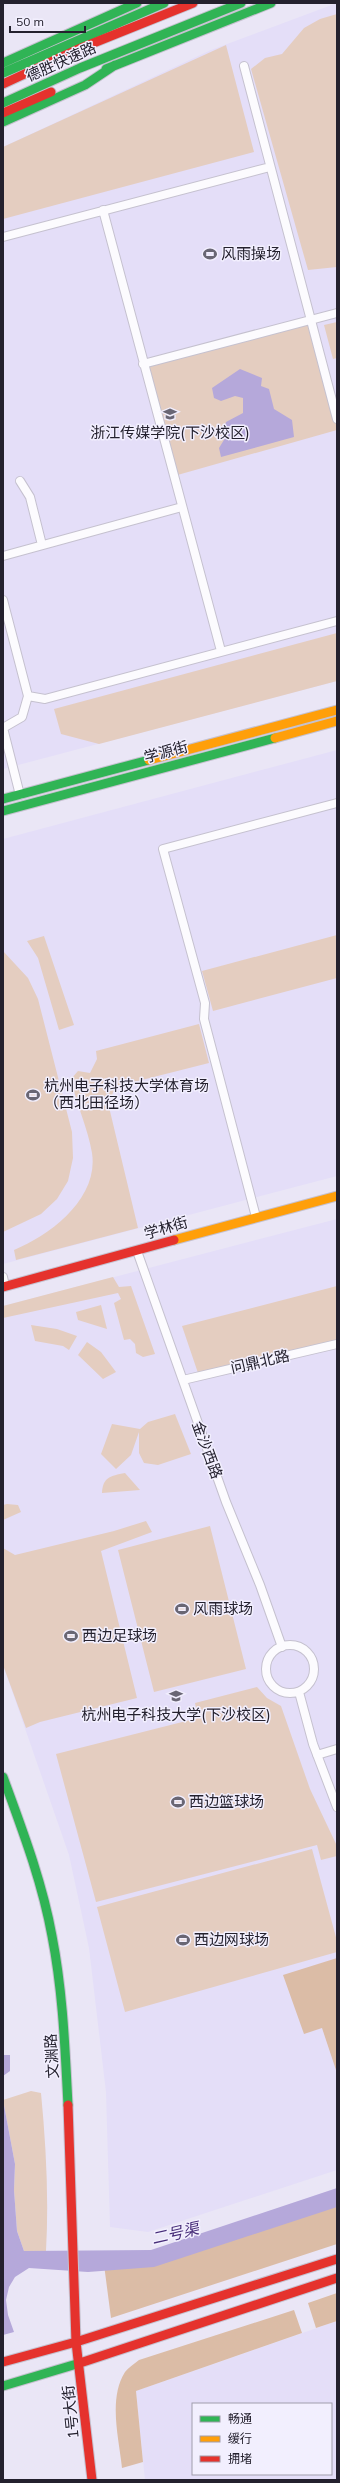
<svg xmlns="http://www.w3.org/2000/svg" width="340" height="2483" viewBox="0 0 340 2483" font-family="Mulish,'Noto Sans SC',sans-serif">
<style>
.built{fill:#e4def8;fill-rule:evenodd}
.green{fill:#e4cdc0}
.forest{fill:#dbbca6}
.water{fill:#b5a8da}
.lines{fill:none;stroke-linecap:round;stroke-linejoin:round}
.street-casing{stroke:#c5c1cf;stroke-width:10}
.fast-casing{stroke:#c5c1cf;stroke-width:11}
.slow-casing{stroke:#c5c1cf;stroke-width:11}
.jam-casing{stroke:#c5c1cf;stroke-width:11}
.street{stroke:#fcfbfe;stroke-width:8}
.fast{stroke:#30b455;stroke-width:9}
.slow{stroke:#ff9f0a;stroke-width:9}
.jam{stroke:#e5322d;stroke-width:9}
.labels{text-anchor:middle;stroke-width:3;stroke-linejoin:round;paint-order:stroke}
.street-label{font-size:15px;fill:#24212e;stroke:#f2effe}
.poi-label{font-size:15px;fill:#24212e;stroke:#f2effe;text-anchor:start}
.water-label{font-size:16px;font-style:italic;fill:#472d79;stroke:#f2effe}
</style>
<rect width="100%" height="100%" fill="#eae6f6"/>
<path class="built" d="M337,3V681L3,769V147L211,50Z
M337,750V1176L3,1264V839Z
M337,1219V2170L148,2232L110,2227L106,2092L89,1948L69,1855L3,1665V1306Z
M337,2321V2480H145L136,2391ZM193,2404H331V2474H193Z"/>
<path class="green" d="M337,14V267L308,270L251,69L265,58L282,54L304,28L320,19Z
M226,45L254,152L3,219V147Z
M311,320L337,419V430L174,476L143,364Z
M337,322V358L333,359L324,325Z
M337,633V681L99,744L61,734L54,709Z
M337,935V978L213,1011L202,971Z
M44,936L74,1025L59,1030L38,958L27,941Z
M3,951L28,978L38,999L72,1132L73,1158L68,1181L57,1199L41,1214L3,1232Z
M199,1024L209,1063L122,1085L113,1092L109,1107L138,1228L16,1260L14,1250C51,1235 99,1198 92,1153C88,1128 76,1104 71,1079L78,1071L90,1073L97,1059L96,1051Z
M113,1277L119,1287L131,1286L155,1354L143,1357L136,1353L135,1344L130,1339L124,1340L114,1303L121,1299L118,1293L3,1318V1306Z
M337,1286V1344L199,1376L182,1326Z
M101,1305L107,1329L78,1320L76,1312Z
M31,1325L57,1329L77,1336L69,1350L63,1346L35,1341Z
M87,1342L101,1352L116,1372L103,1379L78,1355Z
M175,1414L191,1454L158,1465L144,1463L139,1453V1432L131,1455L116,1469L101,1454L112,1424L140,1429L148,1422Z
M125,1473L140,1490L102,1493C103,1477 110,1476 125,1473Z
M7,1504L18,1505L21,1512L3,1520V1505Z
M146,1521L152,1532L101,1551L137,1698L40,1722L26,1728L3,1665V1548L15,1555L114,1531Z
M210,1526L246,1669L154,1692L118,1550Z
M257,1687L267,1698L281,1706L310,1789L337,1846V1856L321,1860L317,1845L96,1902L56,1754L198,1718L195,1703Z
M312,1849L337,1941V1952L125,2012L97,1907Z
M31,2091L41,2093C46,2145 49,2198 46,2251H24L17,2231L14,2190L15,2164L3,2100Z"/>
<path class="forest" d="M337,1958V2073L322,2028L304,2034L283,1975Z
M337,2202V2244L111,2318L103,2257L151,2255Z
M337,2293V2321L316,2328L308,2303Z
M294,2310L302,2333L136,2391L143,2462L122,2468C119,2438 108,2399 125,2372C128,2368 134,2364 139,2360Z"/>
<path class="water" d="M240,369L262,378L261,386L269,389L274,409L292,420L294,437L221,457L219,448L227,435L224,428L226,422L243,413V398L235,396L221,401L214,398L212,388Z
M3,2055H10V2071L3,2076Z
M3,2100L15,2164L14,2190L17,2231L24,2251L151,2250L337,2188V2207L154,2267L88,2272L29,2268L15,2277L9,2287L6,2300L8,2315L14,2332L3,2335Z"/>
<g class="lines">
<g class="street-casing">
<path id="street" d="M244,66L337,419
M103,210L221,651
M3,237L270,167
M143,364L337,313
M20,481L30,497L42,545
M3,556L182,507
M3,600L28,696L22,717L3,728
M28,696L45,699L337,621
M3,728L20,795
M256,1217L204,1019L205,1003L163,849L337,803
M137,1251L226,1502L260,1585L282,1647
M3,1277L5,1286
M183,1380L337,1344
M266 1669a24 24 0 1 1 48 0a24 24 0 1 1-48 0Z
M299,1692L313,1744L337,1807
M317,1755L337,1749"/>
</g>
<g class="fast-casing">
<path id="fast" d="M3,63L137,3
M106,69L271,3
M3,73L164,3
M3,103L80,68L241,3
M3,122L85,85L115,65
M3,799L149,760
M3,811L275,738
M3,1777C22,1829 42,1881 52,1936C63,1992 65,2048 68,2105
M3,2386L80,2363"/>
</g>
<g class="slow-casing">
<path id="slow" d="M275,738L337,721
M149,760L337,710
M174,1240L337,1196"/>
</g>
<g class="jam-casing">
<path id="jam" d="M3,84L76,50L193,3
M3,113L51,92
M3,1287L174,1240
M68,2105L76,2342L92,2480
M76,2342L337,2259
M3,2362L76,2342
M80,2363L337,2278"/>
</g>
<use href="#street" class="street"/>
<use href="#fast" class="fast"/>
<use href="#slow" class="slow"/>
<use href="#jam" class="jam"/>
</g>
<defs>
<g id="stadium-bare" transform="scale(1.08)"><path d="M0-5a6.5 5 0 1 0 0 10a6.5 5 0 1 0 0-10ZM-3.5-1.8h7v3.6h-7Z" fill="#696674" stroke="#f2effe" stroke-width="2.5" paint-order="stroke"/></g>
<g id="university-bare" transform="scale(1.08)"><path d="M0-5L7-2L0 1L-7-2ZM-4 1L0 2.5L4 1V4Q0 6-4 4Z" fill="#696674" stroke="#f2effe" stroke-width="2.5" paint-order="stroke"/></g>
</defs>
<g fill-rule="evenodd">
<use href="#stadium-bare" x="210" y="254"/>
<use href="#university-bare" x="170" y="414"/>
<use href="#stadium-bare" x="33" y="1095"/>
<use href="#stadium-bare" x="182" y="1609"/>
<use href="#stadium-bare" x="71" y="1636"/>
<use href="#university-bare" x="176" y="1696"/>
<use href="#stadium-bare" x="178" y="1802"/>
<use href="#stadium-bare" x="183" y="1940"/>
</g>
<g class="labels">
<g class="street-label">
<text transform="translate(61 62) rotate(-24)" y="5">德胜快速路</text>
<text transform="translate(166 752) rotate(-15)" y="5">学源街</text>
<text transform="translate(166 1228) rotate(-16)" y="5">学林街</text>
<text transform="translate(260 1362) rotate(-13)" y="5">问鼎北路</text>
<text transform="translate(207 1450) rotate(70)" y="5">金沙西路</text>
<text transform="translate(52 2056) rotate(-93)" y="5">文渊路</text>
<text transform="translate(71 2412) rotate(-96)" y="5">1号大街</text>
</g>
<g class="poi-label">
<text x="221" y="259">风雨操场</text>
<text x="170" y="438" text-anchor="middle">浙江传媒学院(下沙校区)</text>
<text x="44" y="1091">杭州电子科技大学体育场<tspan x="44" dy="17">（西北田径场）</tspan></text>
<text x="193" y="1614">风雨球场</text>
<text x="82" y="1641">西边足球场</text>
<text x="176" y="1720" text-anchor="middle">杭州电子科技大学(下沙校区)</text>
<text x="189" y="1807">西边篮球场</text>
<text x="194" y="1945">西边网球场</text>
</g>
<g class="water-label">
<text transform="translate(175 2233) rotate(-13)" y="6">二号渠</text>
</g>
</g>
<rect width="340" height="2483" fill="none" stroke="#24212e" stroke-width="8"/>
<rect x="192" y="2403" width="140" height="72" fill="#f2effe" stroke="#a09dab"/>
<rect x="200" y="2416" width="20" height="6" fill="#30b455" stroke="#a09dab"/>
<text x="228" y="2423" font-size="12" fill="#24212e">畅通</text>
<rect x="200" y="2436" width="20" height="6" fill="#ff9f0a" stroke="#a09dab"/>
<text x="228" y="2443" font-size="12" fill="#24212e">缓行</text>
<rect x="200" y="2456" width="20" height="6" fill="#e5322d" stroke="#a09dab"/>
<text x="228" y="2463" font-size="12" fill="#24212e">拥堵</text>
<path d="M10 26v6h75v-6" fill="none" stroke="#24212e" stroke-width="2"/>
<text x="16" y="26" font-size="12" fill="#24212e" stroke="#f2effe" stroke-width="3" paint-order="stroke">50 m</text>
</svg>
